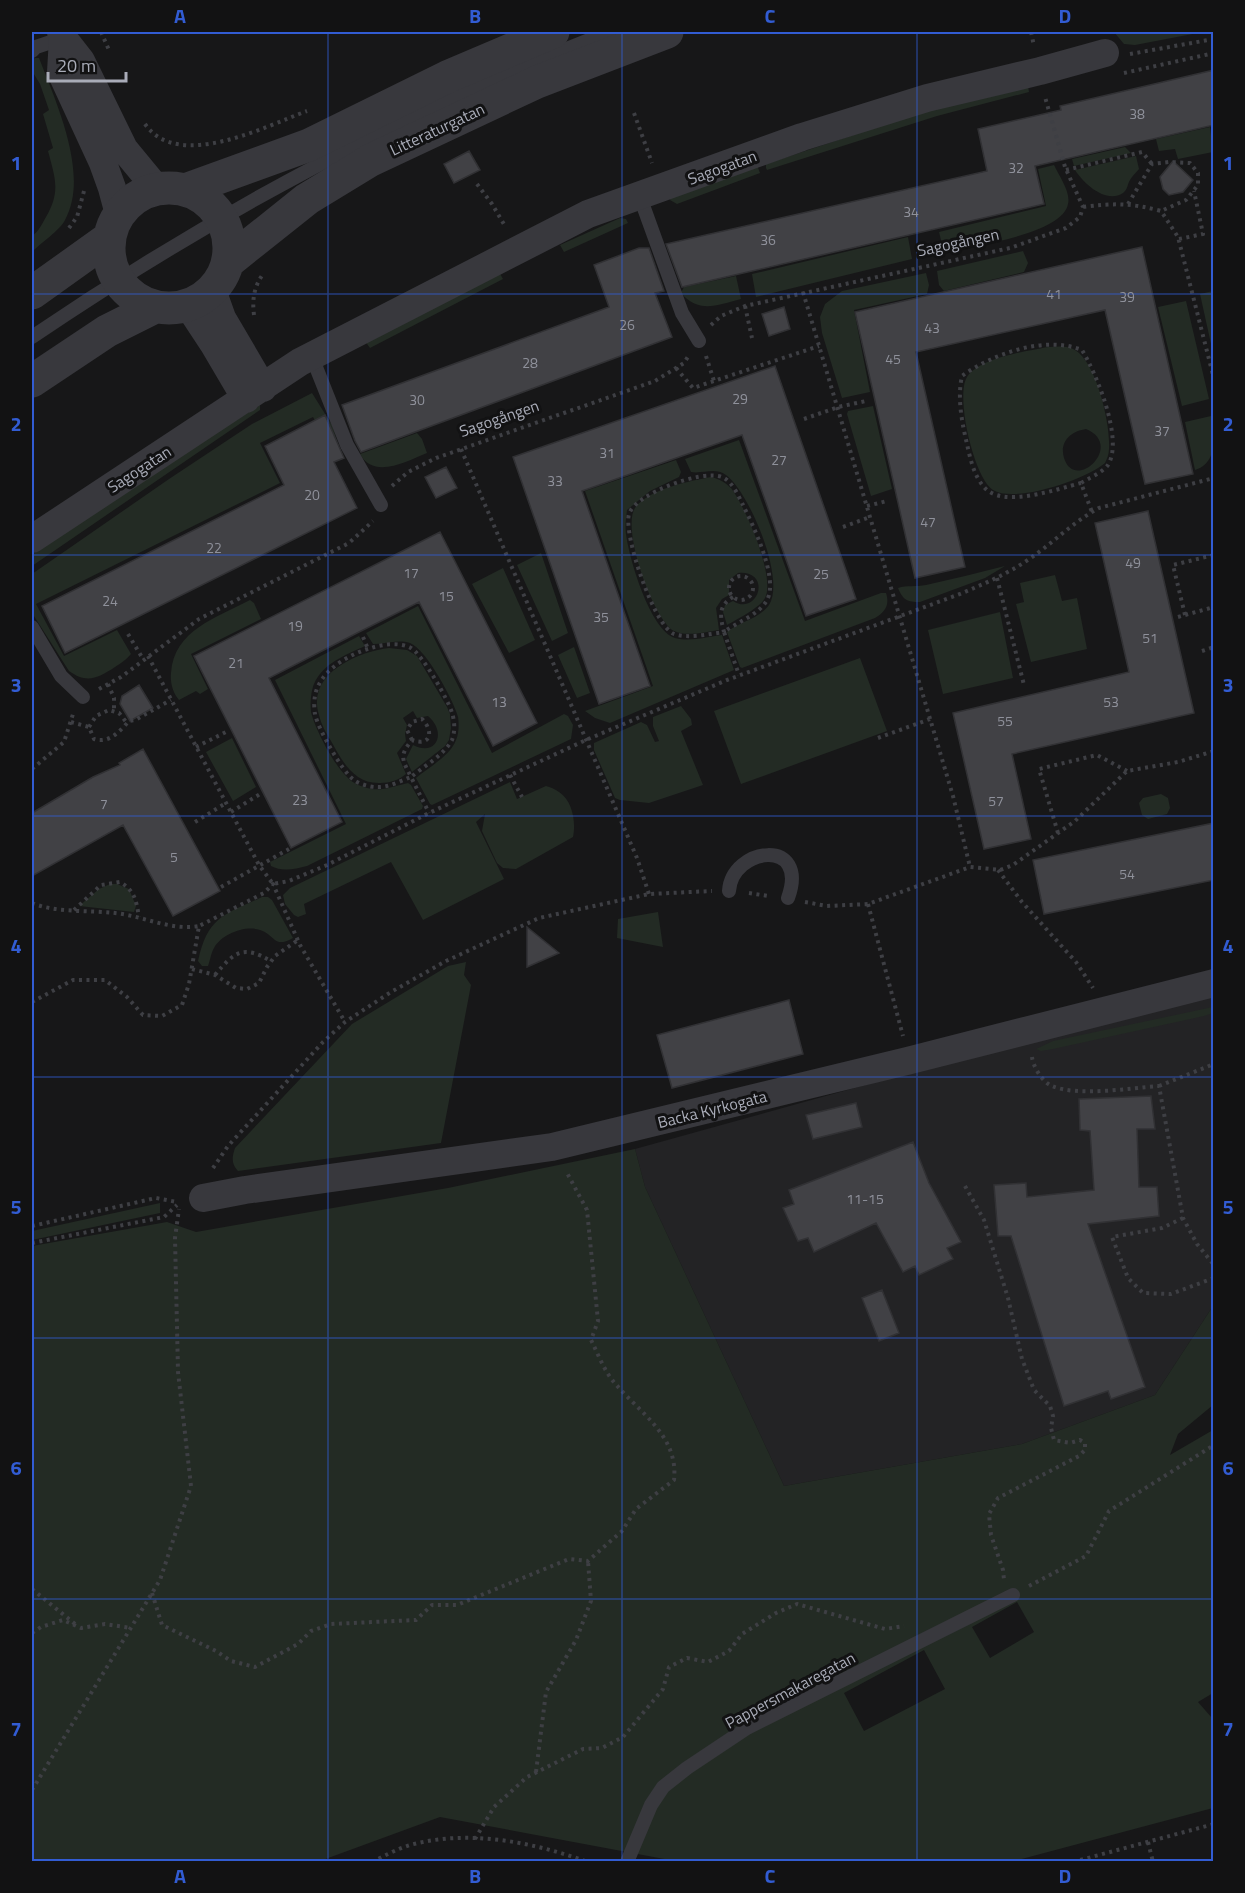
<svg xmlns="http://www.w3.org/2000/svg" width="1245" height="1893" viewBox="0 0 1245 1893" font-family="'Titillium Web',sans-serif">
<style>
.built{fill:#232325}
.green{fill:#232b24;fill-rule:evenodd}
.building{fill:#414145;stroke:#313134;stroke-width:1.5}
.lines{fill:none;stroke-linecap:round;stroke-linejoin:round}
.path{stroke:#3e3f44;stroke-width:4;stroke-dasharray:3 4.5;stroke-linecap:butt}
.service{stroke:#38383d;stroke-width:14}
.minor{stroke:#38383d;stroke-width:28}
.tertiary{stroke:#38383d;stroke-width:33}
.grid{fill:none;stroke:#325cd3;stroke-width:1.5;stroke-opacity:0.55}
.labels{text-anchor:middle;stroke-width:6;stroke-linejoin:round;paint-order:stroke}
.number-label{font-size:14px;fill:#8f919b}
.street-label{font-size:16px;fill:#a9acb8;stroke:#121213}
.neatline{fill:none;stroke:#325cd3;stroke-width:2}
.grid-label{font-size:20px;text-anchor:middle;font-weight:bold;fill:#325cd3}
</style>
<rect width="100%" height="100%" fill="#171718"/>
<path class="built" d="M1213,993V1306L1155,1395L1022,1444L784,1486L645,1187L635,1149L991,1050Z"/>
<path class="green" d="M1114,32H1203L1135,45L1124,44Z
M35,58H39C56,102 90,175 65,220C60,230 41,243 32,252V236C39,231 42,224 46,217C61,191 55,178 48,151L53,148L43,114L49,110L40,84L32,71V59Z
M1028,86L1029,92L937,116L767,170L766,168V164L913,115Z
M1210,127L1213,152L1178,159L1175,149L1159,151L1156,139Z
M1125,147L1131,153L1074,166L1072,159Z
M1136,156L1139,169C1136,173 1132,176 1130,180C1127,185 1128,189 1123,193C1106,204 1084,184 1075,170Z
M757,165L760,173L677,204L670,200L671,197Z
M1054,165C1059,176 1071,192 1068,204C1063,234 970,247 944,252L939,232L1046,206L1038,169Z
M620,218L626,219L628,223L564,252L560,245Z
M908,237L912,259L756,297L752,274Z
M1023,251L1028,263L1024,272L944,291L939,285L937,271Z
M499,272L503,279L370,348L365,341Z
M926,273L929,285L927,294L854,310L870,392L842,398L822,333L820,317L825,304L842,291Z
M736,276L741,299C717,305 699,314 681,293L684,287Z
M1213,291H1214L1213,353L1200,294Z
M1186,301L1209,399L1182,406L1158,307Z
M1048,347C1057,347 1067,345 1075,350C1097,363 1111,426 1109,449C1109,454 1107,459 1105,463C1087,479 1015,504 993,490C974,478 955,396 967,377C979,358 1027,351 1048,347ZM1086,429C1125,445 1075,493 1064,458C1059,441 1072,431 1086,429Z
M312,393L332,425L342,456L337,459L313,417L260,443L280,483L36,604L64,656L117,630L131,654C126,660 121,663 115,667C98,678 87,684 69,671L32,613V574L169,479L252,424Z
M260,405V410L32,566V555L142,477Z
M873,406L892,489L871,496L847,414L848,411Z
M1211,416C1213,437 1219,462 1195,470L1185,422Z
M417,433L422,439L427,453C407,461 374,480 360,454Z
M739,440L805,621L881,593H886C890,605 885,612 875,618L742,668L740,667L727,632C739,622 759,619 769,605C786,579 749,492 726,475C715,467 703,474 691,472L685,459Z
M676,460L681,472L679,477L650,491L627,510C626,518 625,526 626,534C629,558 650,630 675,638C690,642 707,637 722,635L734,670L610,723L595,718L585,711L653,686L585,491Z
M711,477C719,479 725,482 731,488C745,506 776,577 765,598C761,607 736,620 727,625L723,612L725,605L733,601C758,617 773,570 738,573L729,580V595L722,599L716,608L719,630C706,632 686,637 674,631C653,619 621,528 635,508C648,489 690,481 711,477Z
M541,553L568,633L552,641L517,565Z
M1005,566L985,578L920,602C907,602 903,600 898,588C907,585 916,587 926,585C952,579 978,573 1005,566Z
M503,568L535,640L509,653L472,584Z
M1055,575L1062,601L1077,598L1087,649L1031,662L1016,604L1024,602L1020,583Z
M250,600L254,603L261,619L191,654L208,689L200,694L196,691L179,700C173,693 170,683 171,673C174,630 216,618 250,600Z
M418,606L492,753L564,714L568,716L573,725L571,739L432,805L430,804L416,778C429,767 450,756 456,740C459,734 459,723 458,717C454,701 426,649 410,643C398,639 385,644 373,644L366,633Z
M1000,612L1013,678L943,694L928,630Z
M359,636L365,646C346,655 323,663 314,684C311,691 310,704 311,712C315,729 334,765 347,777C352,783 360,786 367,788C381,792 394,786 408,783L411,785L423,806L422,809L307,866C295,869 282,872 271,866L270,862L346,824L275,680Z
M574,647L590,693L577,698L558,655Z
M389,648L407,650L417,656L447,707L450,714L451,728L449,740L445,746L412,772L406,759L413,745C437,757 447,732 428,716L417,718L413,711L403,718L407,725L405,734L406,741L397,753L406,774C399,780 390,783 380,783C354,784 342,761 331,741C326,733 321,724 319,715C306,674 357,652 389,648Z
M860,658L887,731L741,784L714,711Z
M681,706L691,719L692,725L681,731L703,785L649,803L620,800L615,798L594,750V743L641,722L647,725L655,742L659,741L653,726V717Z
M232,738L256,787L233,801L206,752Z
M510,782L517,799L546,786C550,787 555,789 559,792C573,801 576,823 573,837L516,869L503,868L497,863L482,831L485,814L476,822L504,879L423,920L391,862L304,904L306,914L298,917L294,915L285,904L283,895L290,888Z
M1161,794L1168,798L1170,808L1167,814L1148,819L1142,815L1139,803L1143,798Z
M110,884H117L129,889L136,906L134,912L79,906L99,889Z
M262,897H268L272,900L293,938C273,949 276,935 260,930C245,925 222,934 214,948C211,953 210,961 208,966H202L198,961C208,916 224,915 262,897Z
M658,912L663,947L617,938L618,919Z
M466,962L464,975L471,985L441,1143L238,1171C231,1164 232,1157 235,1148L352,1024L448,966Z
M1213,1007V1013L1204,1016L1053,1049L1041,1051L1036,1049L1053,1041Z
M635,1149L645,1187L784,1486L1022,1444L1155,1395L1213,1306V1405L1178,1434L1170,1455L1213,1430V1693L1198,1702L1212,1718L1213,1717V1808L1014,1861H675L440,1817L320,1861L32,1862V1246L167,1222L196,1232L448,1188ZM1017,1602L1034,1632L990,1658L972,1627ZM924,1650L945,1689L864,1731L844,1693Z
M160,1203V1213L32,1240V1231Z"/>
<path class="building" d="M1214,70V125L1035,166L1044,204L682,287L666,244L987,171L978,129L1061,110L1060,106Z
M469,151L480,170L454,183L444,164Z
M1173,161L1193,180L1183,192L1169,195L1163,189L1160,177Z
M1142,247L1193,474L1145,484L1105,310L916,352L965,567L915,578L855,312Z
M639,248H649L664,291L655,293L672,337L361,452L355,441L342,405L609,307L594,265Z
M784,307L790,329L769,336L762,314Z
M775,366L856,599L806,616L742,435L582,491L650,686L599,704L513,457Z
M325,415L344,458L334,462L357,508L65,653L42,606L284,485L265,446Z
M446,467L457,488L436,498L425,477Z
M1148,511L1194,713L1012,754L1031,839L984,849L953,713L1129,672L1095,523Z
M440,532L537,723L493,746L419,602L357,633L269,678L342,822L291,848L194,656Z
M139,685L153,708L130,721L120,704L122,696Z
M143,749L220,891L173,916L123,825L32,876V813L93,777L120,765L119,763Z
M1214,823V880L1044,914L1033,860Z
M527,927L559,953L527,967Z
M789,1000L803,1054L672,1088L657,1035Z
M1151,1096L1155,1129H1137L1139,1187H1157L1159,1216L1088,1224L1145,1387L1111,1399L1108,1391L1064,1406L1011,1236H998L994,1185L1026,1183L1027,1197L1094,1190L1090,1131L1080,1130L1079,1099Z
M856,1103L862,1127L813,1139L806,1115Z
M913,1142L929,1183L961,1242L947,1248L953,1259L919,1275L915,1266L903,1272L876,1223L814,1252L808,1238L798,1241L783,1208L794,1204L789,1190Z
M882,1290L899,1333L879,1341L862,1298Z"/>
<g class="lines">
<path class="path" d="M101,32L109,50
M1031,32L1034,46
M1130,54L1214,39
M1124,73L1214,53
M634,113L652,163
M145,124C178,172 266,126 307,111
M1066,170L1142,152L1152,164
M477,184L492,204L505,226
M1128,204L1152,164L1169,162L1190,163L1198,173V185L1186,200L1161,211
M1083,207C1112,203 1132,203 1161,211L1178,237L1214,379
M69,228L77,217L84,191
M1179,239L1203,234L1194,191
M803,292L953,796L970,867
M745,306L752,338
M254,315C252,299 254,287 263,274
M711,325L721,316L745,306L1010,248L1066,228L1080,217L1083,207L1065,167L1045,97
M706,356L714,381
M676,368L693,388L819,346
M804,419L838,407L866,401
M461,449L637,858L649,894
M1081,483C1057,489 1002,509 984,487C974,476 970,458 967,444C962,423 957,398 962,376C992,354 1045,335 1082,350C1096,373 1124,439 1108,465C1102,473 1089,478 1081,483L1092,512
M392,486L408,472L436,458L655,381L684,363L689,355
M867,506L887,501
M843,527L870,517
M729 588a12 12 0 1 1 24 0a12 12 0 1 1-24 0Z
M997,578L1024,685
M733,597C718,606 720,616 724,632C709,634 688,639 674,634C654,626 623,534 629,514C635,494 702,469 722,477C732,481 738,495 743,505C753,525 779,579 767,600C759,615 737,622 724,632L739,675
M1185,615L1173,565L1214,555
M1178,617L1214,607
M128,634L143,659
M363,637L368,649
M1202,651L1214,647
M148,656L259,865L273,884L289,881L327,865L429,813L586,740L727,680L960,594C986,583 1012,572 1035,555C1057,539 1075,521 1099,508L1214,478
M108,684L114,698V711
M99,689L121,677L199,619L349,543L373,521
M71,722L89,727L94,739C109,744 120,731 129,721L135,720L171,700
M89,727L96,716L109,710L119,713L127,723
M878,738L930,719
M412,740L407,730L412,722L422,719C434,731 431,747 412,740C399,756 402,759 411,777C400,781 388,788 376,787C370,787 359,784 354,780C343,773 317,727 315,714C314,709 314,701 315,696C319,671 349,654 371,648C383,644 400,642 411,648C422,654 449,701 452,713C455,722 455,732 452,740C444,755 423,767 411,777L429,813
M196,747L226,732
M32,769L64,742L73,714
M510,775L522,797
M231,812L260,794
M195,822L226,803
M1058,833L1039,769L1097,755L1127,771
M998,870L1022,902L1076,962L1093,988
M221,887L289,849
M749,893L768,896
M805,902L827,906L868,904L970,867L1000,870L1013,865L1075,821L1127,771L1178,762L1214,751
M32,903C56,913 89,910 115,913C143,916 171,931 199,926
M868,904L903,1036
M74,910L101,885L120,882C135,891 136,900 139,917
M192,969L215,975L236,988L247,989L259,983L267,967L275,956L298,940
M215,975C235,951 243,945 271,961
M32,1002L73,980H105L127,997L143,1015L162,1016L182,1005L189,984L199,926L264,893L273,884L300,945L345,1022
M1032,1057C1033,1066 1042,1082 1052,1086C1079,1097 1129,1088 1159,1086L1183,1218L1197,1244L1214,1265
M1159,1086L1214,1064
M213,1168L228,1146L323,1042L345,1022L391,992L446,961L539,918L649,894L712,891
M965,1186L984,1220L1008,1298L1022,1359L1034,1390L1050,1406L1053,1416L1051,1428L1054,1440L1070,1443L1080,1440L1085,1443V1450L1079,1456L998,1498L989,1514L991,1535L1003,1570L1004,1580
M1183,1218L1162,1228L1112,1237L1128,1278L1143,1293L1171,1294L1214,1278
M32,1226L156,1198L177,1202
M32,1243L164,1217L177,1205
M1029,1586L1086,1556L1109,1511L1214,1445
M32,1589L75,1624
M152,1593L162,1625L216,1651L231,1661L255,1667L298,1644L311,1631L331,1624L416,1620L432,1605H457L569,1559L588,1561L622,1531L636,1509L674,1480C679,1435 638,1412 613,1381C604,1370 598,1354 591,1340L598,1321L587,1210L566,1171
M32,1633L41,1627L63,1620L81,1628L105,1624L131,1628
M536,1772L546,1692L576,1640L591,1601L588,1561
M32,1790L160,1580L191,1486L178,1372L175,1238L179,1209
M475,1839L494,1807L527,1777L583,1749L602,1748L623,1737L663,1689L669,1667L687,1658L708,1662L729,1651L742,1634L776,1613L797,1604L885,1629L904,1626
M1148,1842L1153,1862
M372,1862C384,1856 397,1849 410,1845C469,1829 532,1842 588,1862
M1073,1862L1214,1824"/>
<path class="service" d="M32,51L36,47L63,38
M640,197L682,313L699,341
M32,337C212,215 406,111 609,32
M312,357L347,445L381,505
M32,627L61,676L83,697
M729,891C732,847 810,837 788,898
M627,1862L651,1805L663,1787L687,1768L747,1728L1013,1595"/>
<path class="minor" d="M61,32L63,38L61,72L103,163L112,188L119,214
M63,38L81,61L124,149L157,189
M212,290L222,318L263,388
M188,305L213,343L246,399
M32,539L300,362L588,214L802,137L927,98L1040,71L1105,53
M203,1198L245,1190L552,1147L907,1061L1214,983"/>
<path class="tertiary" d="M109 248a60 60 0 1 1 120 0a60 60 0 1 1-120 0Z
M185,190L309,145L447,77L553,32
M228,262L307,199L371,160L537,82L667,32
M32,293L109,238
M32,381L107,331L155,307"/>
</g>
<path class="grid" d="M328,32V1862M622,32V1862M917,32V1862M32,294H1214M32,555H1214M32,816H1214M32,1077H1214M32,1338H1214M32,1599H1214"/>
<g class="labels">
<g class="number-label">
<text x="1137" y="119">38</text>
<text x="1016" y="173">32</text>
<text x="911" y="217">34</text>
<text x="768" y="245">36</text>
<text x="1054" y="299">41</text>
<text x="1127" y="302">39</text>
<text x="627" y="330">26</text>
<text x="932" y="333">43</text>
<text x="893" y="364">45</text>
<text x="530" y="368">28</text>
<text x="740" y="404">29</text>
<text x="417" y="405">30</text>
<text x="1162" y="436">37</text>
<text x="607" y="458">31</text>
<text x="779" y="465">27</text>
<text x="555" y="486">33</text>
<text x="312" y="500">20</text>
<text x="928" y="527">47</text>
<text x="214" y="553">22</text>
<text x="1133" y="568">49</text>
<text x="411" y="578">17</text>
<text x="821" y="579">25</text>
<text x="446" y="601">15</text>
<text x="110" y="606">24</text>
<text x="601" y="622">35</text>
<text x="295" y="631">19</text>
<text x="1150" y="643">51</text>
<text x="236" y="668">21</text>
<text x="499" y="707">13</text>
<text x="1111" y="707">53</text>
<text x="1005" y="726">55</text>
<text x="300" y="805">23</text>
<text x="996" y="806">57</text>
<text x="104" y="809">7</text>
<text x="174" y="862">5</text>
<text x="1127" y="879">54</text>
<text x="865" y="1204">11-15</text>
</g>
<g class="street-label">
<text transform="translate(437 129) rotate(-25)" y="6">Litteraturgatan</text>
<text transform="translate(722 167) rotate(-20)" y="6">Sagogatan</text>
<text transform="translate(958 242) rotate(-12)" y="6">Sagogången</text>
<text transform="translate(499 418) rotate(-19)" y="6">Sagogången</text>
<text transform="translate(139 469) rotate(-33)" y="6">Sagogatan</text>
<text transform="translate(712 1109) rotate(-14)" y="6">Backa Kyrkogata</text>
<text transform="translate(790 1690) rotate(-28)" y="6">Pappersmakaregatan</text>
</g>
</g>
<rect width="1245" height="1893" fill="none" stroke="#121213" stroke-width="66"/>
<path d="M48 72v9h78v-9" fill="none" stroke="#a9acb8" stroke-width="3"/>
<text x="57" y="72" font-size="18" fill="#a9acb8" stroke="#121213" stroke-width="4.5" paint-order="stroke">20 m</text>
<rect x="33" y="33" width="1179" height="1827" class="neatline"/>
<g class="grid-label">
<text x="180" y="23">A</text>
<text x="475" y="23">B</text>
<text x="770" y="23">C</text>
<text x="1065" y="23">D</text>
<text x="16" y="170">1</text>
<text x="1228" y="170">1</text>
<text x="16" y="431">2</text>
<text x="1228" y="431">2</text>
<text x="16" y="692">3</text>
<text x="1228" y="692">3</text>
<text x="16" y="953">4</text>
<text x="1228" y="953">4</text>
<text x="16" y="1214">5</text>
<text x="1228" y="1214">5</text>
<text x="16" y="1475">6</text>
<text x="1228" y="1475">6</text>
<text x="16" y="1736">7</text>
<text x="1228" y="1736">7</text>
<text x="180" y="1883">A</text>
<text x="475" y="1883">B</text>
<text x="770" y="1883">C</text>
<text x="1065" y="1883">D</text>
</g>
</svg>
